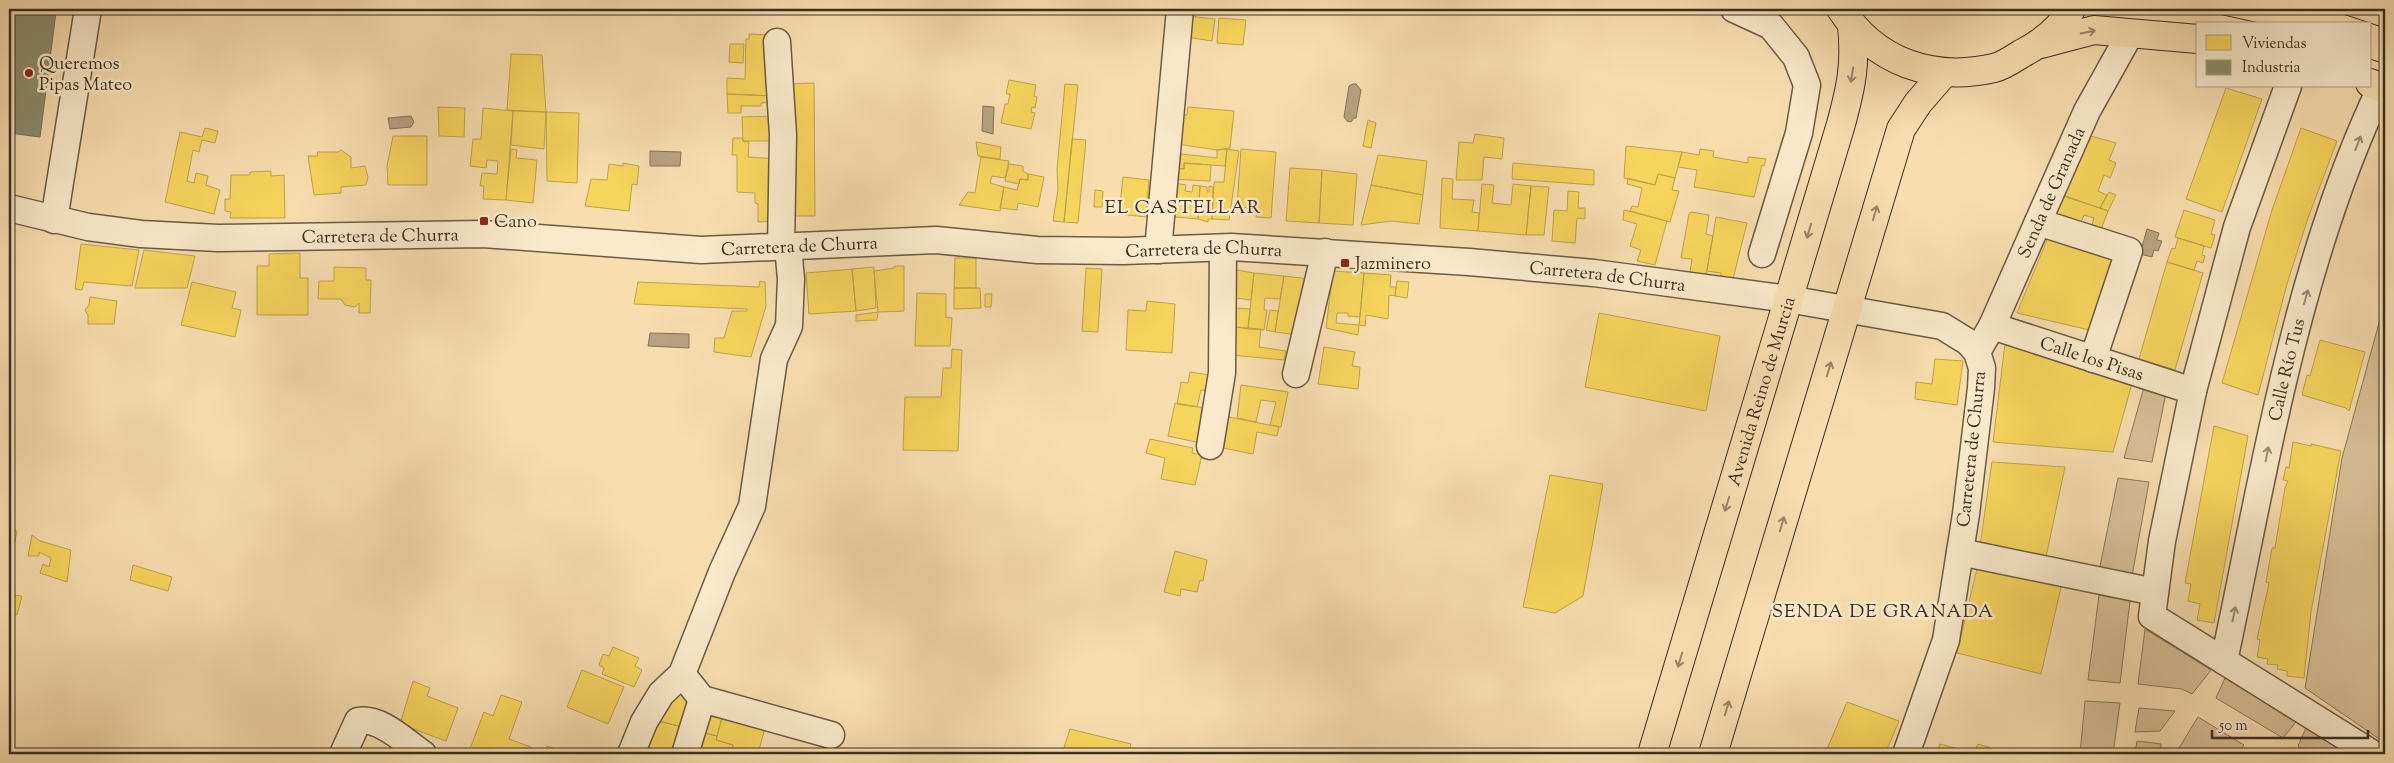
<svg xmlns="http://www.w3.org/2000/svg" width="2394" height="763" viewBox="0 0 2394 763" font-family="'Sorts Mill Goudy',serif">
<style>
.green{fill:#d8c097;stroke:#8a785c}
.water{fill:#b8a27f;stroke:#867459}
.homes{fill:#f6d55c;stroke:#bea34a}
.industry{fill:#8c8c6e;stroke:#747057}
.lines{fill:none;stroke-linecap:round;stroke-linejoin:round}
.minor-casing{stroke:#6a5b44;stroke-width:29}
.major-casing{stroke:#3b2f21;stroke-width:30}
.minor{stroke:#faeacb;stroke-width:26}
.major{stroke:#f8deaf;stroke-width:28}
.tram{stroke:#3b2f21;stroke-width:1}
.oneway{stroke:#9a8668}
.oneway2{stroke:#9a8c76}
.poi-dot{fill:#8f2418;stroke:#faeacb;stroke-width:2}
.labels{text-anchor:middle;stroke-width:5;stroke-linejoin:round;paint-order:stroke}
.poi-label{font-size:18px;fill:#3b2f21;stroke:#faeacb;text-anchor:start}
.street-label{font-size:18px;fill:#3b2f21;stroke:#faeacb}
.neighbourhood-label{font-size:19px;letter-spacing:1px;fill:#3b2f21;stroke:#faeacb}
</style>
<rect width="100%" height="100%" fill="#f8deaf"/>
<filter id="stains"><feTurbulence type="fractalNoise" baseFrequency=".004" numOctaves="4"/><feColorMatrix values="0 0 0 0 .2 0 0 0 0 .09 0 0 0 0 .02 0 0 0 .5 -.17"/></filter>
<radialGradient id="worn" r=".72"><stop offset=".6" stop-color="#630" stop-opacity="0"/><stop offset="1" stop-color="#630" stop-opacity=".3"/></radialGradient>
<path class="green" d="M2385,301V743L2305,688L2342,458Z
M2144,387L2166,393L2152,462L2124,458Z
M2118,478L2149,482L2132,576L2099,571Z
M2099,595L2130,601L2120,683L2088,680Z
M2145,629L2211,670L2192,694L2182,689L2138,684Z
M2225,678L2296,722L2283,738L2216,698Z
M2085,701L2120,703L2113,754H2080Z
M2139,708L2175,711L2160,731L2135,732Z
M2198,717L2244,745L2238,754H2190L2179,748Z
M2306,728L2349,754H2310L2298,746Z
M2137,741L2161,744V754H2135Z"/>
<path class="water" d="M1353,84H1356L1361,90L1356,118H1354L1351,122L1347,121L1344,117L1349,86Z
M983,106L994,107L993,134L982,131Z
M411,116L414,122L411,127L390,129L388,118Z
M650,151L681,152L680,166H650Z
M2147,229L2159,233L2157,240L2162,241L2158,251L2154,250L2152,257L2140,254Z
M650,333L689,334V348L648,346Z"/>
<path class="homes" d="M1189,16L1215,19L1212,41L1186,37Z
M1219,18L1246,20L1243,45L1217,43Z
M749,34L768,35L773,96L727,94V78L745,79L746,39H749Z
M730,44H744L743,63L729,62Z
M511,54L542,55L546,112L507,110Z
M1009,80L1036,85L1034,96L1037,97L1035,108L1032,107L1031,112L1035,113L1031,129L1001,123L1005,104H1008L1010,94H1006Z
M814,83L815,216H791L790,84Z
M1065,84L1078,85L1064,222L1053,221L1058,189L1057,169Z
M2226,88L2262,99L2222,212L2186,199Z
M727,94L774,96V102L761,103V106H741V113H728Z
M438,107L465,108L464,137L439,136Z
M1188,107L1234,111L1230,148L1217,150L1177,144L1180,114L1187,115Z
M483,108L513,111L506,200L483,199L484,186H480L482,173L497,174L498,161L487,160L486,168L470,166L473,139H481Z
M513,111L546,112L544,149L511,145Z
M546,112L579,113L577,183L547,181Z
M774,116V141H743L742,117Z
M1368,120L1376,123L1371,148L1363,146Z
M205,128L218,131L215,143L202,140L199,152L193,150L187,181L194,183L196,173L208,176L206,185L220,190L214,214L165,202L180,132L202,137Z
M2301,128L2337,141L2308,218L2287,284L2258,395L2222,383L2272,210Z
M1475,134L1504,138L1502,159L1484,157L1482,180H1456L1459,142L1473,143Z
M2087,135L2116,143L2109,160L2116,163L2110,178L2104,175L2098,191L2107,195L2100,208L2063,196Z
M393,136H427V185H388L387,166Z
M733,138H742L743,141L749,142L748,157L779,159L775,221L758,222V204L755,203V193L737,192V155H732Z
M1072,139L1086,140L1078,223L1064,222Z
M976,142L1001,147L1000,159L978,156Z
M1626,146L1682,152L1675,178L1658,174L1655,185L1624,178Z
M511,149L517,150L516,158L537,160L533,203L506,200Z
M1227,149L1239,151L1229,220L1212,219L1214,182H1224Z
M1227,149L1225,166L1184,163V169L1172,168L1173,153L1217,158V150Z
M1241,149L1276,152L1271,218L1256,217L1257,208L1237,207Z
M1700,149L1714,151L1713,157L1748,163V157L1766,159L1764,166L1762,165L1754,197L1694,187L1697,170L1678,167L1682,152L1699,155Z
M341,150L351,157V168L365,166L368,177L366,185L341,187V193L314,195L308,156H318L317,152H338Z
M1378,155L1427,161L1423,195L1371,185Z
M981,157L1009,161L1005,178L992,176L990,183L1004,187L1000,211L959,205L968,192L975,193Z
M623,163L639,166L637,185L632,184L629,211L585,206L591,179L607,180L609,164L623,166Z
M1184,163L1211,165L1210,181L1170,179L1172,168L1184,169Z
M1513,163L1594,170V185L1512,179Z
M1009,164L1023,166V171L1028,174V180L1020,179L1019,184L1005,181Z
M1290,168L1322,170L1319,223L1286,221Z
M1322,170L1357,174L1353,225L1319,223Z
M271,171V176L284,175L285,218H230L231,212L225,211V199H230L231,175H250V172Z
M1028,174L1044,177L1038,207L1018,203L1017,210L1000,208L1004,187L1017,190L1020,179L1028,180Z
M1658,174L1675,178L1672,190L1679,191L1670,222L1630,211L1632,206L1638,207L1642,188L1627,184L1628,178L1655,185Z
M1123,177L1149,180L1146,217L1119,214Z
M1442,178L1453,179L1452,199L1474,200L1472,212L1479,213L1478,231L1440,228Z
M1175,183L1186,185L1185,191L1192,192L1193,185L1200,186L1198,219L1175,217L1176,204L1172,203Z
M1482,184L1494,185L1492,203L1511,205L1513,184L1531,186L1526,235L1478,231Z
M1371,185L1423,195L1419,224L1391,221L1361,225Z
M1200,186L1207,187V192H1209V186L1213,187L1212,219H1208V222L1198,219Z
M1531,186L1549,187L1544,235H1526Z
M1095,190L1103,191L1102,207H1094Z
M1568,191L1579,192L1578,208H1585V219L1577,218L1575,243L1552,241L1554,210L1567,211Z
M2109,192L2116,195L2108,211L2100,208Z
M2060,194L2108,211L2099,235L2089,233L2094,218L2084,215L2077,232L2051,223Z
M1624,210L1667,221L1655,265L1637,261L1641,250L1630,246L1637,224L1623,220Z
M2184,210L2215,220L2211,234L2215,235L2211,248L2175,237Z
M1691,212L1709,215L1706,234L1713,236L1706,275L1690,272L1692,259L1681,258L1689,214Z
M1716,217L1747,223L1733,279L1721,277V273L1707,271Z
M2051,230L2122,252L2098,332L2017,313Z
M2178,238L2204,246L2202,255L2205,256L2203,263L2197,261L2194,270L2167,262L2172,248L2175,249Z
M81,244L139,250L132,286L84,282L82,290L75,289Z
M144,250L195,256L187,288H135Z
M300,253V278H308V315H257V266H269V254Z
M955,258H976V288H954Z
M2167,262L2203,273L2175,370L2139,359Z
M895,266H904V311L878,312L874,271L894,268Z
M334,267L366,268V280H371L370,313H359V303L355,307L345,305L341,299H318L319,281H334Z
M874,267L876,308L856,311L852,269Z
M1086,268L1102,269L1098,332L1082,331Z
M852,269L856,311L809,314L806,273Z
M1231,269L1254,273L1251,300L1236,298L1234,308L1250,309L1248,329L1231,326Z
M1333,271L1364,273L1360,317L1348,316V313H1337L1336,323L1359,325L1358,335L1326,328Z
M1254,273L1284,276L1280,299L1265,298L1264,310H1267L1264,330L1248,329Z
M1364,273L1391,275L1390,287H1396L1395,296L1389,295L1388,319L1366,315L1365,326L1359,325Z
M1284,276L1310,279L1299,335L1275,332Z
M760,281L765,282L766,306L751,357L714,352L715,338H724L732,311H747V309L634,304L638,282L759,287Z
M1397,281L1409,282L1407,298L1395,296Z
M192,282L236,292L232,308L241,310L235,337L181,325Z
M954,288H980L981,308L954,309Z
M917,293L946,294V317L952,318L950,346H915Z
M985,294H992L991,307H985Z
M90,297L117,301L114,324H88V315L85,310L89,305Z
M1147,301L1175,304L1172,353L1126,350L1128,310L1146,311Z
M1270,310L1278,311L1275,332L1266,330Z
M878,312L877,320L856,321V315Z
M1599,313L1720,336L1706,411L1585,387Z
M1236,327L1261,329L1259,347L1286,351L1284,360L1231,355Z
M2320,340L2365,352L2349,411L2346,408L2302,395L2307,375L2310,376Z
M2005,344L2055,354L2134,376L2113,452L1993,442Z
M1324,347L1355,352L1352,366L1360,367L1358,389L1318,384Z
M952,349L962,350L958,451L903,450L905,397H941L943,368H951Z
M1935,359L1963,361L1957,405L1915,399L1916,382L1932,384Z
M1190,372L1216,376L1213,391L1201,390L1197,407L1177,404L1181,382L1188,383Z
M1241,385L1288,392L1281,427L1270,425L1276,402L1261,400L1256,422L1237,418Z
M1175,403L1211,409L1204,441L1198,439L1196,442L1168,436Z
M1224,416L1279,427L1277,436L1257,432L1253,454L1218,447Z
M2214,426L2248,436L2214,623L2197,620L2200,604L2188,601L2191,584L2185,583Z
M1150,439L1193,448L1192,453L1202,455L1195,485L1161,479L1165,458L1146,453Z
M2293,442L2311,446V444L2341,451L2311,612L2304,678L2287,676V671L2277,669L2278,665L2267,664L2268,659L2257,657L2260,640L2257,639L2269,583L2266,582L2272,548H2275L2285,488L2288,481L2283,480L2286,467L2289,468Z
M1992,462L2065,467L2046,557L1980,546Z
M1550,475L1603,484L1583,596L1555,613L1523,607Z
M9,530L17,531L10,566H9Z
M32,535L40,541L71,550L67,582L40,573L43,564L49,567L51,558L39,552V556H28Z
M1175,551L1207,560L1203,581L1200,580L1197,592L1181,589L1180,596L1164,592Z
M1978,564L2062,583L2041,674L1957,653Z
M133,565L172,577L168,591L130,580Z
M9,595L22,596L17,615L9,614Z
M613,647L639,658L635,666L642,670L634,687L602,674L604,668L599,665L603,654L609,656Z
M582,670L624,687L608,724L567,707Z
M413,681L430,688L427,696L458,708L446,741L400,724Z
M682,681L695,697L687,728L654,720L659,712L665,714L671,696Z
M501,695L522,702L509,739L531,747L528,754H468L484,712L493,716Z
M1847,702L1899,721L1885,754H1825Z
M710,710L723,714L717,736L696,731Z
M723,714L766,724L758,754H730L733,745L716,740Z
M654,720L687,728L680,754H669L643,747Z
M1070,729L1131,744L1129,754H1062Z
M696,731L717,736L716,740L733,745L731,751L724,749L722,754H690Z
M1940,744L1974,753L1978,744L1991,748L1989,754H1936Z
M547,746L571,754H544Z
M643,747L669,754H640Z"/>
<path class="industry" d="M9,9L56,12L40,137L9,133Z"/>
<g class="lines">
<g class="minor-casing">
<g id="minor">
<path d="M1734,9L1771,26L1796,57L1807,85L1799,133L1762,254"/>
<path d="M777,42L783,135L781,247"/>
<path d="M2288,86L2237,227L2193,391L2162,541L2152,616L2373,754"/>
<path id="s1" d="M9,208L88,227L141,234L218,238L483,234L701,250L936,240L1037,250L1124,251L1231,247L1469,262L1594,273L1788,299L1942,326L1968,342L1977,352L1982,368L1981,388L1966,514L1946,640L1906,754"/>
<path d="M54,220L88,9"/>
<path d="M2038,222L2129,251L2093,359"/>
<path d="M1158,250L1180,9"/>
<path id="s2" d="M1992,326L2193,391"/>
<path id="s3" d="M1977,352L1992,326L2087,111L2130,34"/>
<path d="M1296,374L1325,252"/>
<path d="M1210,446L1222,373L1223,248"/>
<path d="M1960,552L2155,592"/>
<path id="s4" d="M2224,661C2265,470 2296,265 2381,87"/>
<path d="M682,674L702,699L831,735"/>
<path d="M343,754L358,721C381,717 405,742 423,754"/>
<path d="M631,754L644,722L661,694L682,674L722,572L752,506L774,359L789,326L791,279L788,246"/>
<path d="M685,754L702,699"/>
</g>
</g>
<g class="major-casing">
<g id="major">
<path d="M1841,9C1875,62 1932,82 1994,68C2003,66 2013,59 2021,54C2040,44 2061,29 2071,9"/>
<path d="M2041,44L2094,30L2198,39"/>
<path d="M2370,83L2385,89"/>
<path id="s5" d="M1652,754L1841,124C1851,87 1856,65 1852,26"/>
<path d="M1713,754L1901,129L1918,103L1944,73"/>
</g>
</g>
<use href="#minor" class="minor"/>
<use href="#major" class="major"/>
<path class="tram" d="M2196,9L2264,24
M2328,9L2385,28
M2370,59L2385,64"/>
</g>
<defs><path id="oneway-shaft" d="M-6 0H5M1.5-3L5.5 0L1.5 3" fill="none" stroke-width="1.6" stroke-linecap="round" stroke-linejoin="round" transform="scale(1.25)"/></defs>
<g class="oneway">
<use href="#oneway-shaft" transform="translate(2088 32) rotate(-11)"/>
<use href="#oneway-shaft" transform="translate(1852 75) rotate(99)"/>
<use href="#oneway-shaft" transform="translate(1875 213) rotate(-74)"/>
<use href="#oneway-shaft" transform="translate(1809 231) rotate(107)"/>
<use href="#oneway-shaft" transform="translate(1829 369) rotate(-73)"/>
<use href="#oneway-shaft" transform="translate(1727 504) rotate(107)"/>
<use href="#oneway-shaft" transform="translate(1782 524) rotate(-73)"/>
<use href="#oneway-shaft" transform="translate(1680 660) rotate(107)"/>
<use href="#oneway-shaft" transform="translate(1727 708) rotate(-73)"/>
</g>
<g class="oneway2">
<use href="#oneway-shaft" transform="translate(2358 143) rotate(-69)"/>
<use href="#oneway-shaft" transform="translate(2306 297) rotate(-74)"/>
<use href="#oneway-shaft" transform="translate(2267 454) rotate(-79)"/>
<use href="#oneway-shaft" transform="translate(2234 614) rotate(-78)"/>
</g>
<g class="poi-dot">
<circle cx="29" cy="73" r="5"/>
<rect x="479" y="216" width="10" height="10" rx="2.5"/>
<rect x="1340" y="258" width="10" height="10" rx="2.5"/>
</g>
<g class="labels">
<g class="poi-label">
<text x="39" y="69">Queremos<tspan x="39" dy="21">Pipas Mateo</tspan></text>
<text x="494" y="227">Cano</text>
<text x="1355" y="269">Jazminero</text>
</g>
<g class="street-label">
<text dy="6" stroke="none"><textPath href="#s3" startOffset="176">Senda de Granada</textPath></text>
<text dy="6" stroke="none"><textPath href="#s1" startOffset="374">Carretera de Churra</textPath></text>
<text dy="6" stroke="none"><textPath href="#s1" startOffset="794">Carretera de Churra</textPath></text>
<text dy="6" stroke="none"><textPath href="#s1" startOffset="1199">Carretera de Churra</textPath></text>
<text dy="6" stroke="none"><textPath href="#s1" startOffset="1604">Carretera de Churra</textPath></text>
<text dy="6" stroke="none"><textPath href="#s2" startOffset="105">Calle los Pisas</textPath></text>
<text dy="6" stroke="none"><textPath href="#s4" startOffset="298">Calle Río Tus</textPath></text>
<text dy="6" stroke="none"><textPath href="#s5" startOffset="379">Avenida Reino de Murcia</textPath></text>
<text transform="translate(1971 449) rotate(-84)" y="6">Carretera de Churra</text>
</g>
<g class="neighbourhood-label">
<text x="1183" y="213">EL CASTELLAR</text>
<text x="1883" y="617">SENDA DE GRANADA</text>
</g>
</g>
<rect width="2394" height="763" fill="none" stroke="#f8deaf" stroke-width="30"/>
<rect x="10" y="10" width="2374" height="743" fill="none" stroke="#3b2f21" stroke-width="2.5"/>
<rect x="15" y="15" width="2364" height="733" fill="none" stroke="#3b2f21"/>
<rect x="2196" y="22" width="175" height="65" fill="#faeacb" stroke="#ae9f87"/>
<rect x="2206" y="35" width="25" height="15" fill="#f6d55c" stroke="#ae9f87"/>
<text x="2242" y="48" font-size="15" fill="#3b2f21">Viviendas</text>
<rect x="2206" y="60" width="25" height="15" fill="#8c8c6e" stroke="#ae9f87"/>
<text x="2242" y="72" font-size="15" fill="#3b2f21">Industria</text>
<path d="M2212 730v8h156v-8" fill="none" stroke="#3b2f21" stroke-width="2.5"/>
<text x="2219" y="730" font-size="15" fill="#3b2f21" stroke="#faeacb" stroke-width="4" paint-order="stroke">50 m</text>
<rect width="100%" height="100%" filter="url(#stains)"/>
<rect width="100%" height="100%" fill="url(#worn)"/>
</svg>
